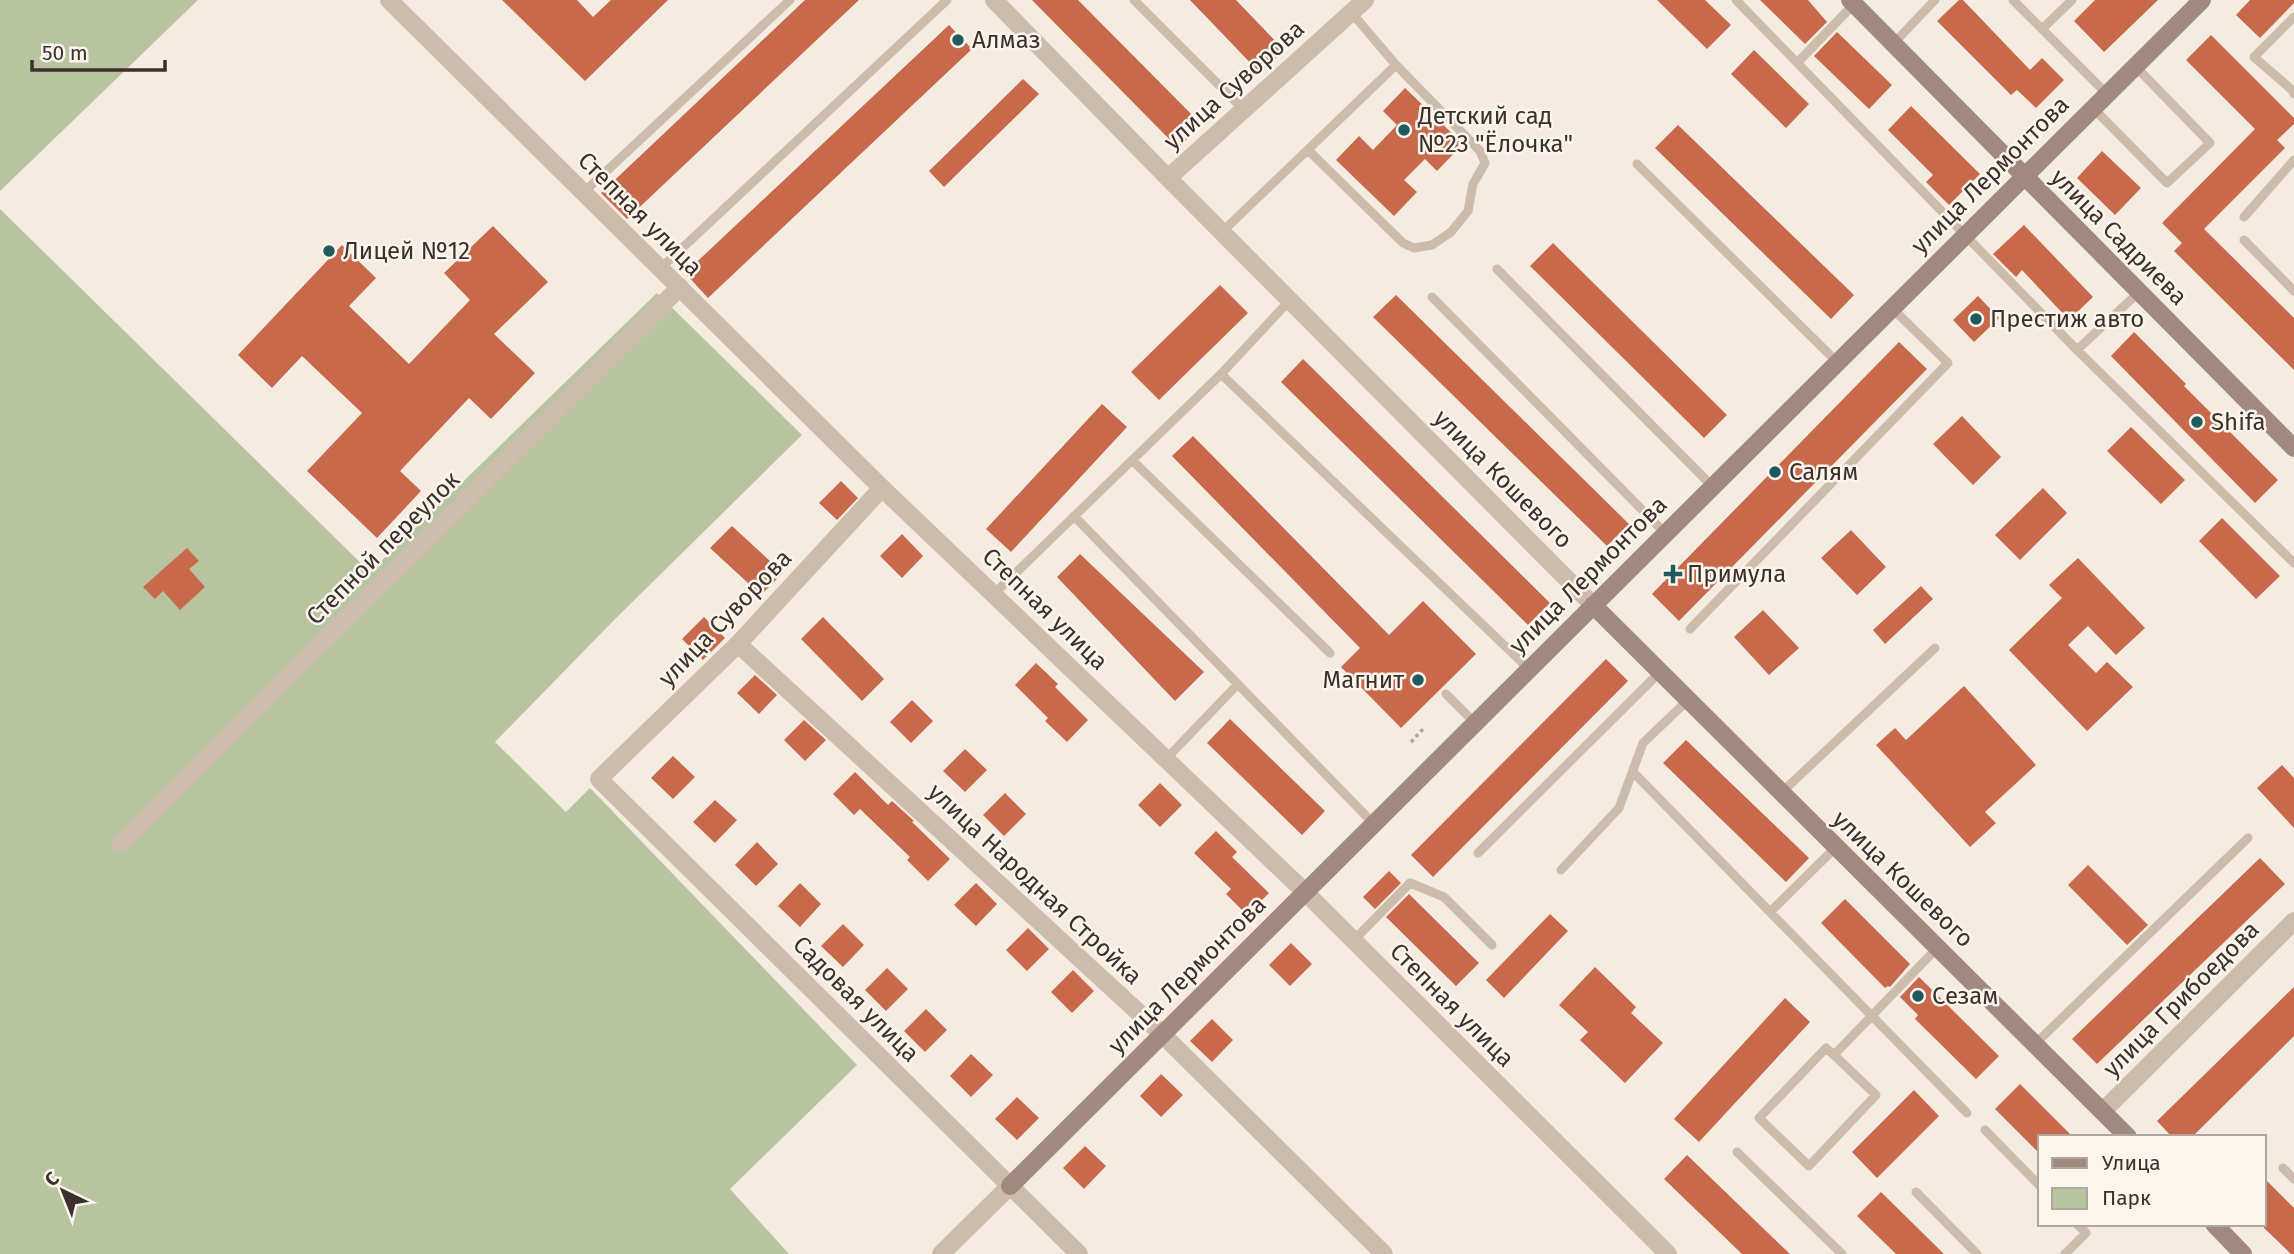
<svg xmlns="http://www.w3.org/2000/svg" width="2294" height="1254" viewBox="0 0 2294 1254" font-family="'Fira Sans',sans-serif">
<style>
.green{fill:#b8c4a0}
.building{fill:#c8694b}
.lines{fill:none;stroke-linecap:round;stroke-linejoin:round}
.path{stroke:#b9a596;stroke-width:3.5;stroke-dasharray:3.5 3.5;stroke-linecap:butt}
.lane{stroke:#cdbbac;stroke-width:9}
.street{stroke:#cdbbac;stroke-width:18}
.secondary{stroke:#a18a7d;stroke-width:18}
.poi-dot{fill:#1f5a5e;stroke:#fbf5ee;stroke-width:2.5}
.labels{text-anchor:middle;stroke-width:5;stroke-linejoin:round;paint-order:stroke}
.poi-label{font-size:24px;fill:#3b302b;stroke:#fbf5ee;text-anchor:start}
.street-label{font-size:24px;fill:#3b302b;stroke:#fbf5ee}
</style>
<rect width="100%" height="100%" fill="#f4ebe1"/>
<path class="green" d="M0,0H198L0,191Z
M0,209L370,572L657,293L802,435L614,620L495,742L566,812L590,788L857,1065L730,1189L789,1254H0Z"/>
<path class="building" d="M502,0H577L593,17L611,0H668L585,81Z
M805,0H859L627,219L601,193Z
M1032,0H1078L1202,125L1178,148Z
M1190,0H1236L1284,50L1260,73Z
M1657,0H1705L1731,25L1707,49Z
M1760,0H1808L1827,22L1805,44Z
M1959,0H1963L2030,70L2042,58L2064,80L2036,108L2017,90L2011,95L1937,21Z
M2095,0H2158L2104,52L2074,21Z
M2250,0H2294V3L2260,38L2236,15Z
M949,25L972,49L708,298L685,273Z
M1837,32L1892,85L1869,109L1814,56Z
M2211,35L2294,118V124L2277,140L2285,148L2204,229L2294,318V370L2174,251L2182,243L2162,223L2255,129L2186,60Z
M1754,50L1809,104L1786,128L1731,74Z
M1023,79L1039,94L944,187L929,171Z
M1405,88L1463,144L1437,171L1425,159L1404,180L1417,192L1394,216L1336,160L1359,136L1373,150L1397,125L1383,111Z
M1911,106L1980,174L1949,205L1926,182L1933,175L1888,130Z
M1678,125L1854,295L1831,319L1655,148Z
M2102,151L2141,188L2115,215L2077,178Z
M2024,225L2093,297L2069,320L2022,270L2016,277L1993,254Z
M493,226L548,282L494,334L535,373L491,419L469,398L400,471L421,491L377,538L307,471L362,413L302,356L272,388L238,355L342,245L376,278L349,306L409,364L470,300L444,273Z
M1553,243L1727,415L1704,438L1530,266Z
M1220,285L1248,313L1159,400L1131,372Z
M1396,295L1629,524L1607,546L1373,317Z
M1978,296L1999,318L1974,342L1953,320Z
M2134,332L2186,384L2184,386L2278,480L2255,503L2111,356Z
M1899,342L1927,369L1679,621L1652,594Z
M1303,359L1550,603L1528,625L1281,382Z
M1102,404L1127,427L1011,552L986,529Z
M1962,416L2001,457L1973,485L1933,444Z
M2131,427L2185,480L2161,504L2107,451Z
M1193,436L1389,635L1423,601L1476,654L1401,728L1341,667L1360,648L1172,456Z
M841,481L858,498L837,520L819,503Z
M2043,488L2067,513L2020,560L1995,535Z
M2222,518L2280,576L2256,599L2199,541Z
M732,526L783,573L761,595L710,548Z
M1851,530L1886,567L1857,595L1821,558Z
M902,534L923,556L902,578L880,556Z
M187,548L199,561L189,569L205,587L180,610L163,591L155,599L143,587Z
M1080,554L1204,672L1175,701L1057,577Z
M2078,558L2145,628L2116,655L2088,626L2068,645L2096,673L2107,662L2133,687L2087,731L2009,650L2062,598L2049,585Z
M1921,586L1933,599L1885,644L1873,630Z
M1763,610L1799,648L1769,675L1734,637Z
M704,617L725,638L703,660L682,639Z
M823,617L884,679L862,701L801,639Z
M1606,659L1628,681L1433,877L1411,855Z
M1036,663L1058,684L1055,687L1088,720L1067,742L1045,721L1048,718L1015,685Z
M755,675L777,695L759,714L737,693Z
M1964,686L2036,765L1985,812L1996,823L1970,847L1876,745L1895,728L1906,740Z
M912,700L933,721L911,743L890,722Z
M1230,719L1325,811L1302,835L1207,743Z
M804,720L826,740L805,761L784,740Z
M1686,740L1809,858L1786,882L1663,763Z
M965,749L987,770L965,792L943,771Z
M673,756L695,777L673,799L651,778Z
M2282,765L2294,778V828L2257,788Z
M855,772L888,805L892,801L914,821L912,822L950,859L928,881L907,860L910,857L860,809L854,815L833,794Z
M1160,783L1182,805L1160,827L1138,805Z
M1005,793L1026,814L1004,836L983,815Z
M715,800L737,820L715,843L693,822Z
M1216,831L1237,852L1232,857L1269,893L1247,915L1226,894L1231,889L1194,853Z
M757,842L778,864L756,886L735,865Z
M2260,858L2285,884L2097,1064L2072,1039Z
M2088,865L2148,925L2127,945L2068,885Z
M1389,871L1401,883L1375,909L1363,897Z
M800,883L821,904L800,927L778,906Z
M976,883L997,904L976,926L954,905Z
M1409,894L1479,963L1456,986L1386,917Z
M1845,899L1910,964L1890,987L1888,986L1885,988L1821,923Z
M1550,914L1568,931L1504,998L1486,980Z
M843,924L864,945L843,967L821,946Z
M1028,928L1049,949L1027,971L1006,950Z
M1291,943L1312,964L1290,986L1269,965Z
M1595,967L1636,1007L1631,1013L1663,1043L1625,1083L1580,1040L1588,1032L1559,1005Z
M887,968L908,989L886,1011L865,990Z
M1073,970L1094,991L1072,1013L1051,992Z
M1919,977L1999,1056L1976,1079L1915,1019L1918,1015L1900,997Z
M2294,987V1036L2192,1137H2172L2157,1121Z
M1785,998L1810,1022L1699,1142L1674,1119Z
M926,1009L947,1030L925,1052L904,1031Z
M1212,1019L1233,1040L1212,1062L1190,1041Z
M971,1054L993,1075L971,1097L950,1076Z
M1161,1074L1183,1095L1161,1117L1140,1096Z
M2020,1084L2073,1137H2040V1154L1995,1109Z
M1914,1090L1939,1116L1877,1178L1852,1152Z
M1017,1097L1039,1118L1017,1140L995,1119Z
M1085,1146L1106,1166L1084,1189L1063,1168Z
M1687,1155L1790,1254H1742L1664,1179Z
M2264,1178L2294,1208V1254H2291L2264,1228Z
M1881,1192L1944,1254H1896L1857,1216Z"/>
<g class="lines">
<path class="path" d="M1411,742L1424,728"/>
<path class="lane" d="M1134,0L1243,109
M1736,0L2077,350L2294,563
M2013,0L2107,94
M2294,17L2254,57L2292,90L2294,94
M2042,29L2072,0
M1893,44L1935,0
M1798,62L1854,4
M2093,108L2167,183L2210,143L2135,66
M1308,150L1403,243L1414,248L1432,245L1451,232L1468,211L1473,184L1485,163L1480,151L1396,65
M1637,164L1837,362
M584,192L790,0
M2244,217L2294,160
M1222,232L1396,65L1351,12
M2244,240L2294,291
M661,268L947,0
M1497,269L1712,486
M1432,297L1665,533
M2077,350L2139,292
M1221,374L1529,669
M1132,460L1330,653
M1074,516L1374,824
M994,594L1221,374L1290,300
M1690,629L1948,363L1892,308
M1446,694L1475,723
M1166,759L1238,684
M1633,772L1770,912L1835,848
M1781,793L1935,648
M1478,853L1660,672
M1561,870L1619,808L1643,743L1688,700
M1770,912L1967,1113
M1353,941L1410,883L1444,897L1492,945
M2035,1044L2248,838
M1834,1055L1876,1095L1809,1166L1759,1118L1826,1048L1834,1055L1938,947
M1985,1130L2040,1186
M1737,1152L1842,1254
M2283,1168L2294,1179
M1916,1192L1977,1254
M2065,1254L2086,1233L2077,1224"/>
<path class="street" d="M389,0L882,488L1305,892L1668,1254
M994,0L1168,178L1593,605
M1168,178L1365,0
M882,488L738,644L599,779L1079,1254
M738,644L1162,1034L1384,1254
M121,843L680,287
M2103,1111L2294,921
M941,1254L1010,1186"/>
<path class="secondary" d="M1850,0L2294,448
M1593,605L2128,1137
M1010,1186L2202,0
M2214,1224L2243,1254"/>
</g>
<g class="poi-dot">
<circle cx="958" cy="40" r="7"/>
<circle cx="1404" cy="130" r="7"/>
<circle cx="329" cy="251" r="7"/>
<circle cx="1976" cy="319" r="7"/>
<circle cx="2197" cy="422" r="7"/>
<circle cx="1775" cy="472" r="7"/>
<path d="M1669.5 563.5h7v7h7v7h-7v7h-7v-7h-7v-7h7z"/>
<circle cx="1418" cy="680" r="7"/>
<circle cx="1918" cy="996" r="7"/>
</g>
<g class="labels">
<g class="poi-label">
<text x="972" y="48">Алмаз</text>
<text x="1418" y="124">Детский сад<tspan x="1418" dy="28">№23 "Ёлочка"</tspan></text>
<text x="343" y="259">Лицей №12</text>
<text x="1990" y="327">Престиж авто</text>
<text x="2211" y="430">Shifa</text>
<text x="1789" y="480">Салям</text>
<text x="1687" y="582">Примула</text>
<text x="1404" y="688" text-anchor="end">Магнит</text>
<text x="1932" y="1004">Сезам</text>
</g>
<g class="street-label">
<text transform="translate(1234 85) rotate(-42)" y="8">улица Суворова</text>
<text transform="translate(1990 175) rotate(-45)" y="8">улица Лермонтова</text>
<text transform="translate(640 214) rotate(45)" y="8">Степная улица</text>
<text transform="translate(2119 237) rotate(45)" y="8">улица Садриева</text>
<text transform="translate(1503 479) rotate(45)" y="8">улица Кошевого</text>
<text transform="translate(383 548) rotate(-45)" y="8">Степной переулок</text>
<text transform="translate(1588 575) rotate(-45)" y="8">улица Лермонтова</text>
<text transform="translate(1045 609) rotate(44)" y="8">Степная улица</text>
<text transform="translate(725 618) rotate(-46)" y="8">улица Суворова</text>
<text transform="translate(1903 879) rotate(44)" y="8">улица Кошевого</text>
<text transform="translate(1035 884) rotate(43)" y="8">улица Народная Стройка</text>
<text transform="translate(1187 975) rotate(-45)" y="8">улица Лермонтова</text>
<text transform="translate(856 999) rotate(45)" y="8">Садовая улица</text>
<text transform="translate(2181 999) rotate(-45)" y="8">улица Грибоедова</text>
<text transform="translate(1452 1005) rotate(45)" y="8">Степная улица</text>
</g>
</g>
<rect x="2038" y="1135" width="228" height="91" fill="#fbf5ee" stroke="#aea6a0" stroke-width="2"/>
<rect x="2052" y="1158" width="35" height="10" fill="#a18a7d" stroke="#aea6a0" stroke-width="2"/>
<text x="2102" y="1170" font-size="21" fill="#3b302b">Улица</text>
<rect x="2052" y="1188" width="35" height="21" fill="#b8c4a0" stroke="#aea6a0" stroke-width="2"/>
<text x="2102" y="1205" font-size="21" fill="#3b302b">Парк</text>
<g transform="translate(63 1191) rotate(317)" stroke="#fbf5ee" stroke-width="5" paint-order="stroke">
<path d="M0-5L12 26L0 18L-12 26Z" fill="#3b302b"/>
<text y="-10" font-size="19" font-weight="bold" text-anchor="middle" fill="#3b302b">С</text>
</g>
<path d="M32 60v10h133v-10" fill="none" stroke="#3b302b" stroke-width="3.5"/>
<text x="42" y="60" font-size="21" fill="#3b302b" stroke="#fbf5ee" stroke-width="5" paint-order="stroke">50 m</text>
</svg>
